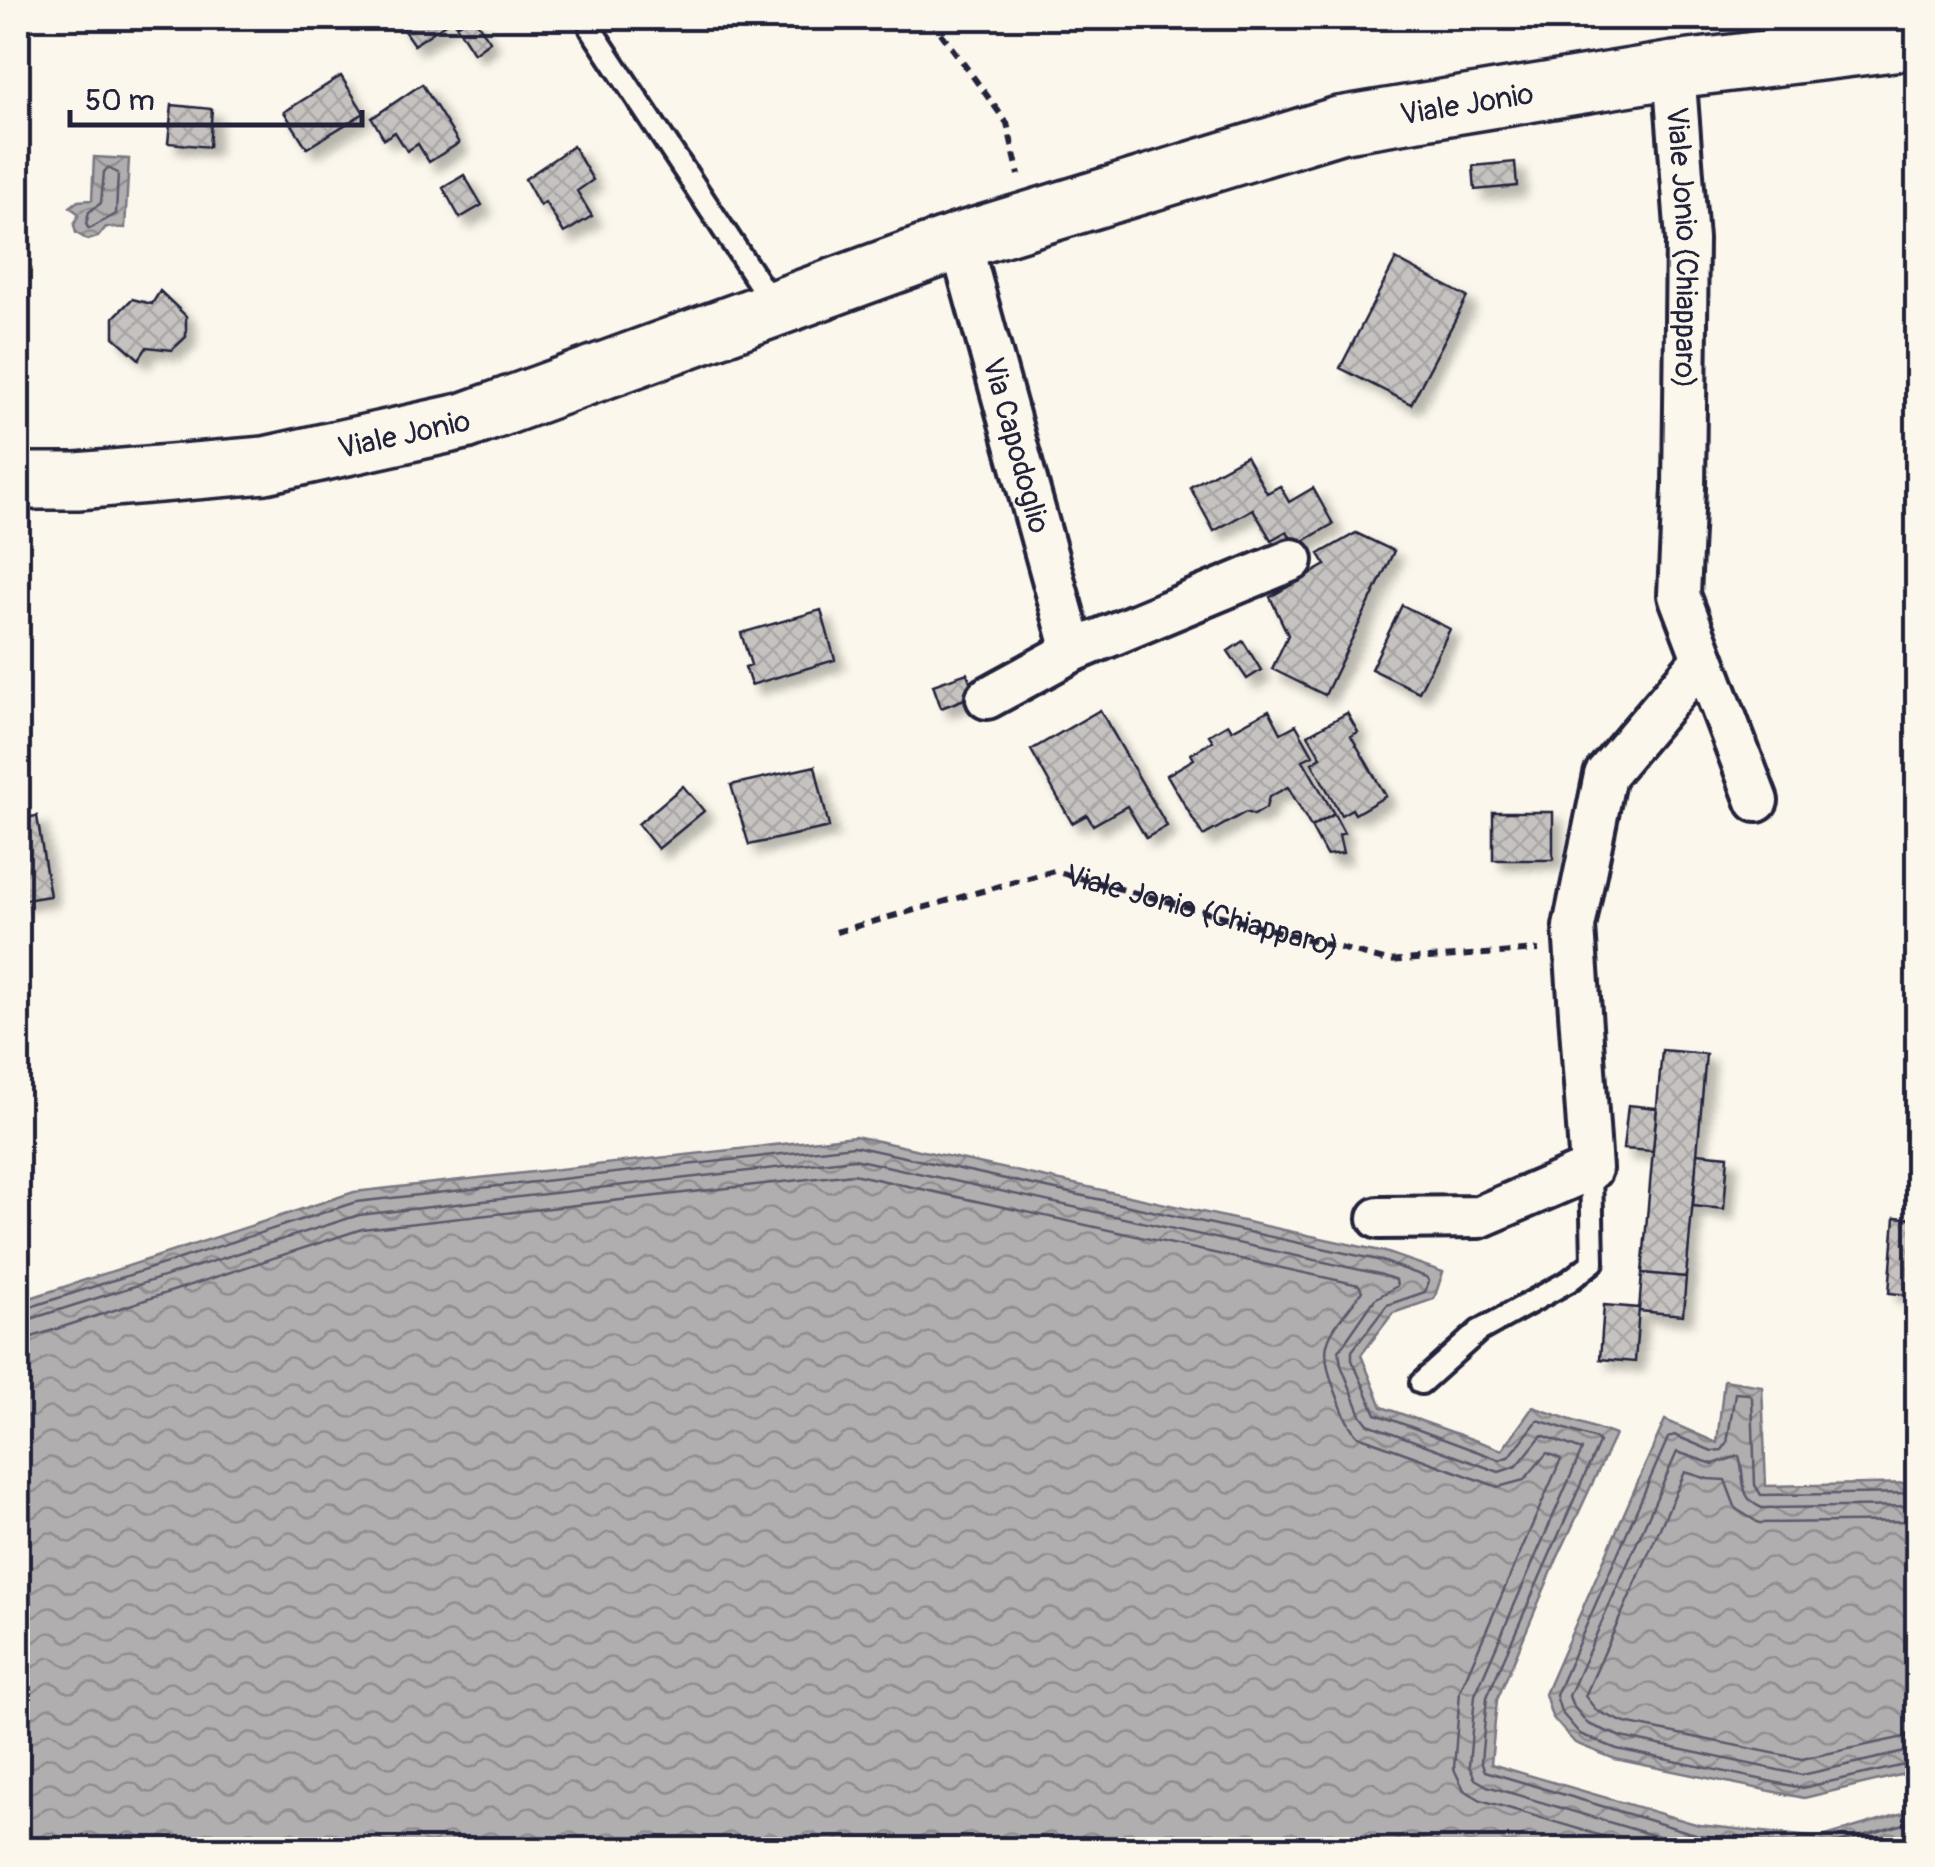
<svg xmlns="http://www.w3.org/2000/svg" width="1935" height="1867" viewBox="0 0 1935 1867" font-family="Pangolin,sans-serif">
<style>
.water{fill:url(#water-waves);stroke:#787681;stroke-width:2.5}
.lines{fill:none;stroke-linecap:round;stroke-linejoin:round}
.shore{stroke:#5b5a6a;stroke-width:2.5}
.building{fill:url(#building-cross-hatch);stroke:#22223b;stroke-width:2.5;filter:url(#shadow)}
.lane-casing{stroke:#22223b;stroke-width:28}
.street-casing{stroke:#22223b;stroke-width:48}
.secondary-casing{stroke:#22223b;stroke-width:62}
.path{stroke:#22223b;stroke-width:6;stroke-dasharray:10 8;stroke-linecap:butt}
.lane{stroke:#fbf7ec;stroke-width:20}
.street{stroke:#fbf7ec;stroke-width:40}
.secondary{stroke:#fbf7ec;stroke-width:55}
.labels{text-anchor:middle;stroke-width:10;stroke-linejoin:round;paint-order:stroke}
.street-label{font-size:30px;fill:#22223b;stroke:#fbf7ec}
</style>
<defs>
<pattern id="water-waves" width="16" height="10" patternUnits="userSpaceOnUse" patternTransform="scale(2.5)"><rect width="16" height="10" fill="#b1aeb0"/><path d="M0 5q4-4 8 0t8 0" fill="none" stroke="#908d90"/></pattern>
<pattern id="building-cross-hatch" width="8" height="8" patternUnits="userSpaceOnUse" patternTransform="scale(2.5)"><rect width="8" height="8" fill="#c6c2c0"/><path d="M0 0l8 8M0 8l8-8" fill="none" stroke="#aaa6a6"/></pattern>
<filter id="shadow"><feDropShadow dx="9" dy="9" stdDeviation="5" flood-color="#0004"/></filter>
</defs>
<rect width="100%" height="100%" fill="#fbf7ec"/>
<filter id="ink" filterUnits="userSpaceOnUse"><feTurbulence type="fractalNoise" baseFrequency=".01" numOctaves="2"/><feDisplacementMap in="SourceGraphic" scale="20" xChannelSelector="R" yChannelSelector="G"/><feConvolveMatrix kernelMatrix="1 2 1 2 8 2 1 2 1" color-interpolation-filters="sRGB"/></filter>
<g filter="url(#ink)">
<path class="water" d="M94,157L129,159L125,228L106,227L98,237L88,240L76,233L74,225L79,214L70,207L78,201L92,200Z
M855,1136L1385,1252L1443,1272L1434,1299L1393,1313L1361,1355L1382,1407L1502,1450L1533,1407L1615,1435L1557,1559L1497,1700L1491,1764L1699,1825L1819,1838L1917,1809V1849H18V1302L354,1192Z
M1724,1380L1762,1386L1766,1486L1917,1483V1771L1804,1798L1615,1759L1575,1743L1552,1717L1545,1694L1665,1420L1717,1443Z"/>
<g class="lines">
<path class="shore" d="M108,168L118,173L116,214L89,229L86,224L89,212L101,203L104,172Z
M18,1311L356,1202L854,1146L1382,1261L1426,1277L1429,1281L1425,1292L1387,1305L1352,1351V1360L1376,1414L1500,1460L1510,1456L1538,1420L1596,1439L1599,1443L1487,1697L1481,1762L1485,1771L1698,1835L1820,1848L1918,1820
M18,1323L359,1215L854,1159L1379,1274L1396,1280L1397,1286L1375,1299L1339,1351L1341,1365L1361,1415L1368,1424L1499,1472L1517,1466L1542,1435L1582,1450L1475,1695L1469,1766L1475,1779L1487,1786L1693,1847L1714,1850
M18,1338L32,1337L362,1229L853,1174L1359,1285L1362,1291C1331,1334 1314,1339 1336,1393C1342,1408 1346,1424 1358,1436L1498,1487L1524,1480L1547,1453L1561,1459L1460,1691L1454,1769L1464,1790L1481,1800L1649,1850
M1918,1493L1761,1495L1755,1485L1752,1398L1749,1394L1735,1393L1727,1443L1722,1450L1712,1451L1674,1435L1668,1438L1556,1695L1561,1712L1580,1734L1617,1749L1802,1788L1918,1762
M1918,1506L1762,1508C1737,1498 1746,1477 1739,1456L1713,1464L1677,1452L1569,1696L1573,1706L1588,1724L1621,1737L1802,1775L1918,1749
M1918,1521L1759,1523L1736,1509L1725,1480L1708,1479L1685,1472L1585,1696L1597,1711L1625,1723L1802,1759L1918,1734"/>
</g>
<path class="building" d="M395,18H454L414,45Z
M468,18H474L490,41L474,53L456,25Z
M341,76L364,113L307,148L284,112Z
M422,84L459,143L429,162L418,144L407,151L395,132L384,139L372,118Z
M172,105L212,109L209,147L168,143Z
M573,146L593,180L577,191L592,216L564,233L545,202L540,206L525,179Z
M1515,162L1517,186L1475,190L1473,166Z
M464,175L482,205L460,218L443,188Z
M1396,259L1467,297L1411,404L1340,368Z
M160,291L186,316V337L172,350L147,347L139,359L114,337V317L132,299L152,304Z
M1246,456L1267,493L1280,486L1289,502L1313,488L1333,524L1295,546L1287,531L1271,540L1253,509L1214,531L1190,487Z
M1356,533L1394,551L1325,695L1272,669L1288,635L1270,597L1326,565L1319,554Z
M1402,605L1450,629L1419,692L1371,669Z
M821,610L835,660L751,685L745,667L751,665L741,633Z
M1243,641L1261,670L1247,679L1228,651Z
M967,673L975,695L941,708L933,685Z
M1100,710L1167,826L1146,838L1127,806L1093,825L1087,815L1072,823L1031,750Z
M1269,710L1281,733L1296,725L1313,755L1303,760L1334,814L1311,827L1288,787L1269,797L1266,808L1254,815L1246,812L1203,836L1167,775L1194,759L1191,754L1213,741L1209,735L1228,724L1232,730Z
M1347,713L1358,732L1351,736L1386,796L1355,814L1352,809L1341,815L1312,763L1321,757L1308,735Z
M815,766L829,827L749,845L731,785Z
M683,786L704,811L658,849L638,824Z
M1493,812H1553V860H1493Z
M1334,814L1344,833L1339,835L1343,853L1326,855L1311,827Z
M37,816L50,896L18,901V819Z
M1662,1050L1706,1054L1686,1277L1642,1273Z
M1628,1105L1657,1108L1653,1151L1623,1149Z
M1697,1153L1728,1156L1724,1209L1693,1206Z
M1895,1217L1918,1219V1296L1889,1293Z
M1642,1273L1686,1277L1683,1315L1639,1311Z
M1604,1305L1639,1308L1635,1362L1600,1359Z"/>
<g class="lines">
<g class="lane-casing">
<path id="lane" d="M592,18L591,29L774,306
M1421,1383L1479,1331L1569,1281L1593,1262L1591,1169"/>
</g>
<g class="street-casing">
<g id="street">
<path id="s2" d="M1674,70L1687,240L1684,488L1679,595L1757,801"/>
<path id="s3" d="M960,241L1073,651L1292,560"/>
<path d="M987,698L1073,651"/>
<path d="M1379,1218L1479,1217L1591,1169L1574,927L1605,775L1703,659"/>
</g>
</g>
<g class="secondary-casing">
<g id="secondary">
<path id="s4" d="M18,481H77L265,465L465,421L960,241L1339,125L1674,70L1918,40"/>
</g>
</g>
<g class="path">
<path d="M930,18L1007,123L1019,175"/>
<path d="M1649,24L1666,18"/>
<path id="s1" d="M836,932L1054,871L1388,961L1539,950"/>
</g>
<use href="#lane" class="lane"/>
<use href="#street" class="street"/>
<use href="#secondary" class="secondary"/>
</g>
</g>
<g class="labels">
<g class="street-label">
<text dy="10" stroke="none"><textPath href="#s4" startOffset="1505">Viale Jonio</textPath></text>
<text dy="10" stroke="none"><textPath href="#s2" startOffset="178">Viale Jonio (Chiapparo)</textPath></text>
<text dy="10" stroke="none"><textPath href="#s4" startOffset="390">Viale Jonio</textPath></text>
<text dy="10" stroke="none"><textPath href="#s3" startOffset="212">Via Capodoglio</textPath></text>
<text dy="10" stroke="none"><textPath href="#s1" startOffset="380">Viale Jonio (Chiapparo)</textPath></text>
</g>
</g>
<rect width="1935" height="1867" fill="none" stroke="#fbf7ec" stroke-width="60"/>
<rect x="30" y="30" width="1875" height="1807" fill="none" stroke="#22223b" stroke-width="4" filter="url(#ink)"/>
<path d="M70 110v15h292v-15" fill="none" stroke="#22223b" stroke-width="5"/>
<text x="85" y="110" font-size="30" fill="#22223b" stroke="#fbf7ec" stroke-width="8" paint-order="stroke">50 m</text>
</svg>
